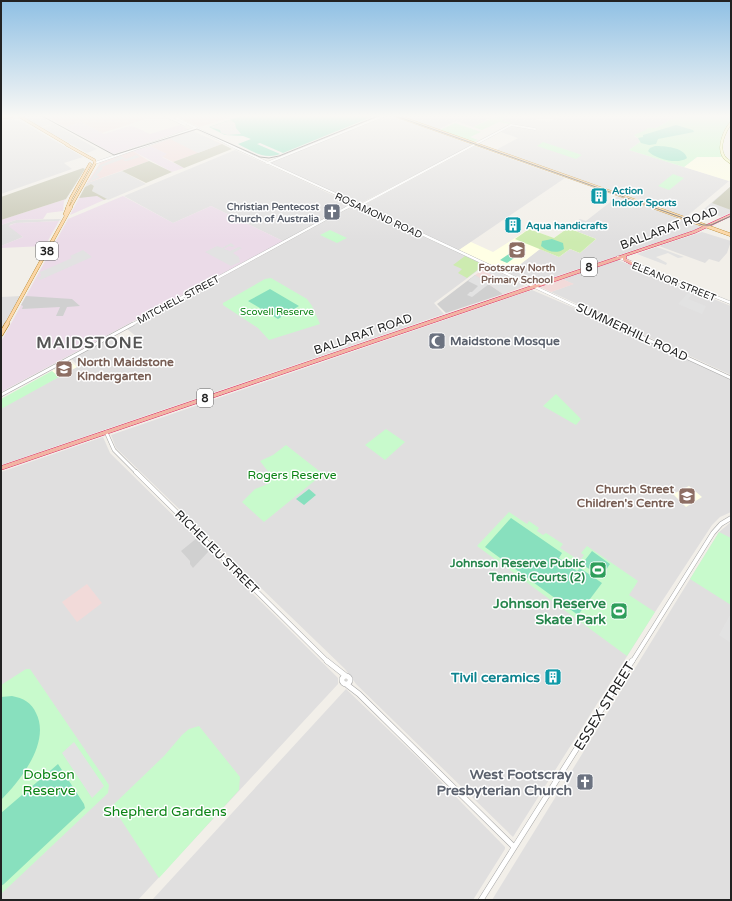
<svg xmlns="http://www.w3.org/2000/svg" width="732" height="901" viewBox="0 0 732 901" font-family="'Varela Round',sans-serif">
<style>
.residential{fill:#e0dfdf}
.commercial{fill:#f2dad9}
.industrial{fill:#ebdbe8}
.education{fill:#ffffe5}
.religious{fill:#d0d0d0}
.construction{fill:#c7c7b4}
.grass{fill:#cdebb0}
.park{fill:#c8facc}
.pitch{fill:#88e0be}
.parking{fill:#e2e2e2}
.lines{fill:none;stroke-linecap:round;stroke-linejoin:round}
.tertiary-far4-casing{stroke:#a9a9a9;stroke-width:2.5}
.tertiary-far3-casing{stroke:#a9a9a9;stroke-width:3}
.tertiary-far2-casing{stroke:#a9a9a9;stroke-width:4}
.tertiary-far1-casing{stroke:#a9a9a9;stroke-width:5}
.tertiary-casing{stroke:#a9a9a9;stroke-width:6}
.secondary-casing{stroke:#707d05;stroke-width:3}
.primary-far2-casing{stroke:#a06b00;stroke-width:3}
.primary-far1-casing{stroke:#a06b00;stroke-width:3.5}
.primary-casing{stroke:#a06b00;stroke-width:5}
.trunk-casing{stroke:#dc2a67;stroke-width:1}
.tertiary-far4{stroke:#fff;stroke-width:2}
.tertiary-far3{stroke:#fff;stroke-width:2.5}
.tertiary-far2{stroke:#fff;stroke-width:3}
.tertiary-far1{stroke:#fff;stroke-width:4}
.tertiary{stroke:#fff;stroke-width:5}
.secondary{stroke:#f7fabf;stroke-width:2.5}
.primary-far2{stroke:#fcd6a4;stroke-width:2.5}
.primary-far1{stroke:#fcd6a4;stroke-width:3}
.primary{stroke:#fcd6a4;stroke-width:4}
.trunk{fill:#f2b4a3;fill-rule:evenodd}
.tram{stroke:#707070;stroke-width:1}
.labels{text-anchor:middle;stroke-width:3;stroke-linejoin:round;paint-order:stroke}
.far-culture-label{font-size:10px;font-weight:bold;fill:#0d838f;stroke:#fff;text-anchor:start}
.far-worship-label{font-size:10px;font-weight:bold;fill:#5b616d;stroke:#fff;text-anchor:end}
.far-street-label{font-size:10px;fill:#222;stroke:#fff}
.far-education-label{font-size:10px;font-weight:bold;fill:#785e54;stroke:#fff}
.far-park-label{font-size:10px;fill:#0c8416;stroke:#fff}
.shield{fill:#fff;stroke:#646464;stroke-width:1}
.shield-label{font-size:11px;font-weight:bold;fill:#222}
.street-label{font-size:12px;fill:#222;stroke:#fff}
.worship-label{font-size:12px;font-weight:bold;fill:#5b616d;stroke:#fff;text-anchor:start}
.education-label{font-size:12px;font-weight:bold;fill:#785e54;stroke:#fff;text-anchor:start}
.park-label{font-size:12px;fill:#0c8416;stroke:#fff}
.leisure-label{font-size:12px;font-weight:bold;fill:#27864d;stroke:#fff;text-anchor:end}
.near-leisure-label{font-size:14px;font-weight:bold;fill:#27864d;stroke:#fff;text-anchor:end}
.near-culture-label{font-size:14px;font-weight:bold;fill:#0d838f;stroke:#fff;text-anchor:end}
.near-street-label{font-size:14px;fill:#222;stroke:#fff}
.near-park-label{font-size:14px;fill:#0c8416;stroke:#fff}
.near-worship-label{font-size:14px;font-weight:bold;fill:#5b616d;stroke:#fff;text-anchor:end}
.district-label{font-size:16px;font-weight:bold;letter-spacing:1px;fill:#555;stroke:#fff}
</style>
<rect width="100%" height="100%" fill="#f2efe9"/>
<path class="residential" d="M22,116H40L53,124L41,127Z
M386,116H393L472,145L359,204L270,163Z
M400,116H477L490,118L473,127L456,121L437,130Z
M504,116H519L549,122L560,116H677L656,128H648L647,130L634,136L639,139L640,142L629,150L729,181L686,217L496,150L518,138L501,132L516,124L501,121Z
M9,118L24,123L83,157L64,163L72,169L1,194V120Z
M54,124L97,149L87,153L42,128Z
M475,146L565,178L459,250L362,206Z
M235,150L295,177L351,204L283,241L211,206L173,223L124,196Z
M122,171L146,184L108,200L92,191L94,186L91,184L85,187L87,183Z
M731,186V212L721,217L704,209Z
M618,196L703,227L533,284L509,273L540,249L559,257L570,249L580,253L596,239L568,228L580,219L586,221Z
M355,205L485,265L434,303L444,314L1,465V408L79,366L71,359L113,337L123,346L137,337L127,329Z
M61,219L59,221L16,223L9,225L23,237L1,246V225L16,220Z
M702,232L731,241L727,253L719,262L709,259L705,263L659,246Z
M618,260L731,306V375L551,292L573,284L562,279Z
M532,290L626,330L731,380V512L720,517L712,525L655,612L513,837L356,684L345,669L116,448L111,435Z
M22,296L1,334V297Z
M103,437L110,453L338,678V684L138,900H1V472Z
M731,522V900H492L719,532Z
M346,689L418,758L505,847V849L473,900H152Z"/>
<path class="commercial" d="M46,116H155L102,133L81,122L65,127Z
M175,116H234L200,127Z
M192,131L222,144L173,162L161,156L166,154L150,146Z
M133,151L149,161L87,183L100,163Z
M487,267L511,278L525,286L503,294L475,275Z
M562,279L574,284L551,292L540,287V286Z
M87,584L102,603L77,622L62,602Z"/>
<path class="industrial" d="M81,122L104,134L129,126L135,127L150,134L180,125L188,129L114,154L65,127Z
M150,146L167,154L162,157L184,168L172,172L133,151Z
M84,196H97L104,200L70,215L79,198Z
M123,196L173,223L211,206L283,241L1,392V342L68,219Z
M66,199L64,201L63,211L47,213L43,219L16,220L1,225V220Z
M59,221L45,246L1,248V246L23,237L8,226L16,223Z"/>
<path class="education" d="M697,157H722L731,165V179L729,181L684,167Z
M568,228L596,239L580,253L570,249L559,257L540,249L509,273L459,250L471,242L493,252L529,229L554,238Z
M70,361L77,367L58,377L52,371Z
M689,486L702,497L686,507L673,494Z"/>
<path class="religious" d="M475,275L503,294L446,313L437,304Z
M26,296L72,299L80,306L67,307L63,316H56L60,307L22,309L23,306L21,305Z
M197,538L209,551L193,568L190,564V561L181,551Z"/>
<path class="construction" d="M222,144L232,149L184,168L173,162Z
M149,161L172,172L146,183L122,171Z
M83,168L85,169L66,199L1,220V197Z
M91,184L94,186L92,191L107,199L104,200L97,196L79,198L85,187Z
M731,186V210L712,203L720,196Z"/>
<path class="grass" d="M568,228L596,239L580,253L570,249L559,257L515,239L529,229L554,238Z
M465,256L484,265L467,278L458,273L462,269L453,265Z"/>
<path class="park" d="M497,116H504L502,121L512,123L509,124L499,122L482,130L473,127Z
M677,116H731V122C722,129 717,146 722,157H697L684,167L629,150L640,142L639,139L634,135L646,130H645L648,128H656Z
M455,123L481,132L470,137L478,140L473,142L440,130Z
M543,142L582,155L576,159L537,146Z
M673,174L684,178L669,190L658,186Z
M330,230L347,238L337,243L320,235Z
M271,278L307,299L312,306L320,324L269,340L258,328L223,305V303L265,279Z
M52,371L59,377L1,409V399Z
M556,394L581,419L576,425L543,406Z
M386,429L405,442L385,460L365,445Z
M286,445L323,474L264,522L242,502L255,489L268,484L273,478L260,461L273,455Z
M509,512L527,524L529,521L539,528L537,531L543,535L546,533L563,544L560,548L580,561L584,555L581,553L587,546L638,581L629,595L655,612L627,656L477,546Z
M719,532L731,538V605L690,579Z
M26,669H30L109,785L108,793L1,894V685Z
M199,726L240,777L239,790L159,878L112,806L164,756L182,735L189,729Z"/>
<path class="pitch" d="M241,116H374L283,153L260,143L257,144L280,154C264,160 252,151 238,144L251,139L243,136L225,135L209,127Z
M676,125L693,130L694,132L658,139L656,144L649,145L641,143L638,138L643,137V135Z
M655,146C664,146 684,147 687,158C678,165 655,159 648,151L650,148Z
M552,239L563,243L564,249C557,254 548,252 541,246L542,241Z
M519,247L526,250L507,263L500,260Z
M270,289L299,306L278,319L248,301Z
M309,489L316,495L304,505L296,499Z
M511,518L562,553L559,558L577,571L580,568L602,583L578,615L485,547Z
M592,551L610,564L601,577L582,564Z
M12,696C23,698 32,703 36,713C51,742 20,781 1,800V697Z
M58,764L84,804L85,808L4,884L1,886V813Z"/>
<path class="parking" d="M230,120L235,123L236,128L241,134L227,135L221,133L220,130L210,127Z
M193,131L208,138L221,144L198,153L170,139Z
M136,155L140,157L127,161H123L125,160L123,159L101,167L103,168L99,173L96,175L100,177L89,182L100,165L121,156L126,159Z
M231,243L235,246L232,247L229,246L224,249L230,251L239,247L242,248L233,253L239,257L240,262L231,266L205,252L217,246L222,248Z
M657,247L684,257L678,258L668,253L656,257L667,263L666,265L637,254Z
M83,250L92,257L40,280L37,278L41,276L40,272L72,258L70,256Z
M488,268L510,277L509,279L513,280L523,284V286L503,294L489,284L500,278L483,271Z
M475,275L489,284L472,297L467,295L470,292H472L478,286L468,281Z
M690,291L694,292L688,299L706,306L702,314L678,304Z
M731,613V643L719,635Z
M74,742L104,786L92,798L62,753Z"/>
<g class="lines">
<g class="tertiary-far4-casing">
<path id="tertiary-far4" d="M166,116L185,125
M172,116L236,148L366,208
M95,163L196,128
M267,163L383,116
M359,206L511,125L535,129
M346,208L354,204"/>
</g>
<g class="tertiary-far3-casing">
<path id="tertiary-far3" d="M364,207L616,325
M618,257L731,303
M131,325L348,207"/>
</g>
<g class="tertiary-far2-casing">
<path id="tertiary-far2" d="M614,324L731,378
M1,395L133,324
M106,432L114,450L137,473"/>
</g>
<g class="tertiary-far1-casing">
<path id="tertiary-far1" d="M136,472L328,662
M632,662L713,533L721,524L731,518"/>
</g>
<g class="tertiary-casing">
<path id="tertiary" d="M327,661L346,676
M342 680a4 4 0 1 1 8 0a4 4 0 1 1-8 0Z
M346,684L359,694L514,847
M481,900L632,661"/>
</g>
<g class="secondary-casing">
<path id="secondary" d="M731,123C725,130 717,147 724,157C725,159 729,161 731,163"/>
</g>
<g class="primary-far2-casing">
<path id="primary-far2" d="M19,116L68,145
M397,116L656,208
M1,118L12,116
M67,145L94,160L95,163
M67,208L71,198L90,164
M70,208L95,163"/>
</g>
<g class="primary-far1-casing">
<path id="primary-far1" d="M653,207L731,235
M65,214L68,207
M6,325L71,207"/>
</g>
<g class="primary-casing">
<path id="primary" d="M1,334L7,324"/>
</g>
<g class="trunk-casing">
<path id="trunk" d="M731,214V216L695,233L626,256V259L632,262V264H630L623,260V258L1,470V466L693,231Z"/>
</g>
<use href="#tertiary-far4" class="tertiary-far4"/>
<use href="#tertiary-far3" class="tertiary-far3"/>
<use href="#tertiary-far2" class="tertiary-far2"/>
<use href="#tertiary-far1" class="tertiary-far1"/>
<use href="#tertiary" class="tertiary"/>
<use href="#secondary" class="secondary"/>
<use href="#primary-far2" class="primary-far2"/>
<use href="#primary-far1" class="primary-far1"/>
<use href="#primary" class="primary"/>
<use href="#trunk" class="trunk"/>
<path class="tram" d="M42,116L114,155L197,129L260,157L269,158L279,156L378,116
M396,116L703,225H711L731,216"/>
</g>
<linearGradient id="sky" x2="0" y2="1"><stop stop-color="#8fc0e4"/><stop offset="0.48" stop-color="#f9f8f5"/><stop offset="1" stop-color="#f9f8f5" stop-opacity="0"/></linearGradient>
<rect width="732" height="242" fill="url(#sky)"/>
<defs>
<g id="building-square" transform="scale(0.9)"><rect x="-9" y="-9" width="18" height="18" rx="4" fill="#0f9aa8" stroke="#fff"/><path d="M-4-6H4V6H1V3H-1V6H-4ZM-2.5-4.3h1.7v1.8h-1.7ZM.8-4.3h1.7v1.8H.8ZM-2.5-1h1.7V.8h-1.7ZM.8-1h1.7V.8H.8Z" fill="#fff"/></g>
<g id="church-square" transform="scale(0.9)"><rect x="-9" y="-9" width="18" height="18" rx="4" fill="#6b7280" stroke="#fff"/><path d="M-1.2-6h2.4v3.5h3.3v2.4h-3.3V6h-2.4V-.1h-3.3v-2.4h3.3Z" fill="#fff"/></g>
<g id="school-square" transform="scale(0.9)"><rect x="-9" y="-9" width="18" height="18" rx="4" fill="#8d6e63" stroke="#fff"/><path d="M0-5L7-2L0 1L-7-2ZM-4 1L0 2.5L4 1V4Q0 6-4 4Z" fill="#fff"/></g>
<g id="mosque-square" transform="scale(0.9)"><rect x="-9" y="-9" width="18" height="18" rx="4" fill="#6b7280" stroke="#fff"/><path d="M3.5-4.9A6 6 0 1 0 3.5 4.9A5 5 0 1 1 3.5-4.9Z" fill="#fff"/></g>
<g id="stadium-square" transform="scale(0.9)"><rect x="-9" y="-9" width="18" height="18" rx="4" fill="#2e9e5b" stroke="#fff"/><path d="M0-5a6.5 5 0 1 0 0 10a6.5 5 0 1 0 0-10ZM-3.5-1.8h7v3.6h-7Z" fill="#fff"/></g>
</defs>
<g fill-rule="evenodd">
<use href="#building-square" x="599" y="196"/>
<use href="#church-square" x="332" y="212"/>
<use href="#building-square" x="513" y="225"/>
<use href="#school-square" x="517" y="250"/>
<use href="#mosque-square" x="437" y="341"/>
<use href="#school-square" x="64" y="369"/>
<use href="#school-square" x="687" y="496"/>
<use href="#stadium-square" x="598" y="570"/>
<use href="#stadium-square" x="619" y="611"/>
<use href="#building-square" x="553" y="677"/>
<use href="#church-square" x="585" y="782"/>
</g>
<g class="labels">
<g class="far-culture-label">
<text x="612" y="194">Action<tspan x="612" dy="12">Indoor Sports</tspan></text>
<text x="526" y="229">Aqua handicrafts</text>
</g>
<g class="far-worship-label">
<text x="319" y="210">Christian Pentecost<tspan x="319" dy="12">Church of Australia</tspan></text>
</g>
<g class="far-street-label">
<text transform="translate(379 215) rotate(25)" y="4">ROSAMOND ROAD</text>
<text transform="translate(674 281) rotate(22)" y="4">ELEANOR STREET</text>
<text transform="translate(178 299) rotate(-28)" y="4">MITCHELL STREET</text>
</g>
<g class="far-education-label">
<text x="517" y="271">Footscray North<tspan x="517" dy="12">Primary School</tspan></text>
</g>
<g class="far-park-label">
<text x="277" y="315">Scovell Reserve</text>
</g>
<g class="shield">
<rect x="36" y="242" width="22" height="18" rx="3"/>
<rect x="581" y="258" width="16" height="18" rx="3"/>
<rect x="197" y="389" width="16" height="18" rx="3"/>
</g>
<g class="shield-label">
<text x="47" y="255">38</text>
<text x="589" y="271">8</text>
<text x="205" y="402">8</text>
</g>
<g class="street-label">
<text transform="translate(669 228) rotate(-20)" y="4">BALLARAT ROAD</text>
<text transform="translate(632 332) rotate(25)" y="4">SUMMERHILL ROAD</text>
<text transform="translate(363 334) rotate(-19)" y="4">BALLARAT ROAD</text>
<text transform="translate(217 552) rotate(45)" y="4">RICHELIEU STREET</text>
</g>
<g class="worship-label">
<text x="450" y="345">Maidstone Mosque</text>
</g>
<g class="education-label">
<text x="77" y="366">North Maidstone<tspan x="77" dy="14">Kindergarten</tspan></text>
<text x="674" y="493" text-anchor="end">Church Street<tspan x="674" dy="14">Children's Centre</tspan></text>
</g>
<g class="park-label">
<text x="292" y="479">Rogers Reserve</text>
</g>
<g class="leisure-label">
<text x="585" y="567">Johnson Reserve Public<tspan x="585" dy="14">Tennis Courts (2)</tspan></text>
</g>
<g class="near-leisure-label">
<text x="606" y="608">Johnson Reserve<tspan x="606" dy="16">Skate Park</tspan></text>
</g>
<g class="near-culture-label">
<text x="540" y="682">Tivil ceramics</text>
</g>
<g class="near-street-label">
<text transform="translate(604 706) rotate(-58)" y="5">ESSEX STREET</text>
</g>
<g class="near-park-label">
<text x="49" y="779">Dobson<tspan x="49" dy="16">Reserve</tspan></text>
<text x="165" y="816">Shepherd Gardens</text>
</g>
<g class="near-worship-label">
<text x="572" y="779">West Footscray<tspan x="572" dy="16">Presbyterian Church</tspan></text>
</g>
<g class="district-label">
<text x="90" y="348">MAIDSTONE</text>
</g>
</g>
<rect width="732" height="901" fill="none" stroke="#222222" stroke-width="4"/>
</svg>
